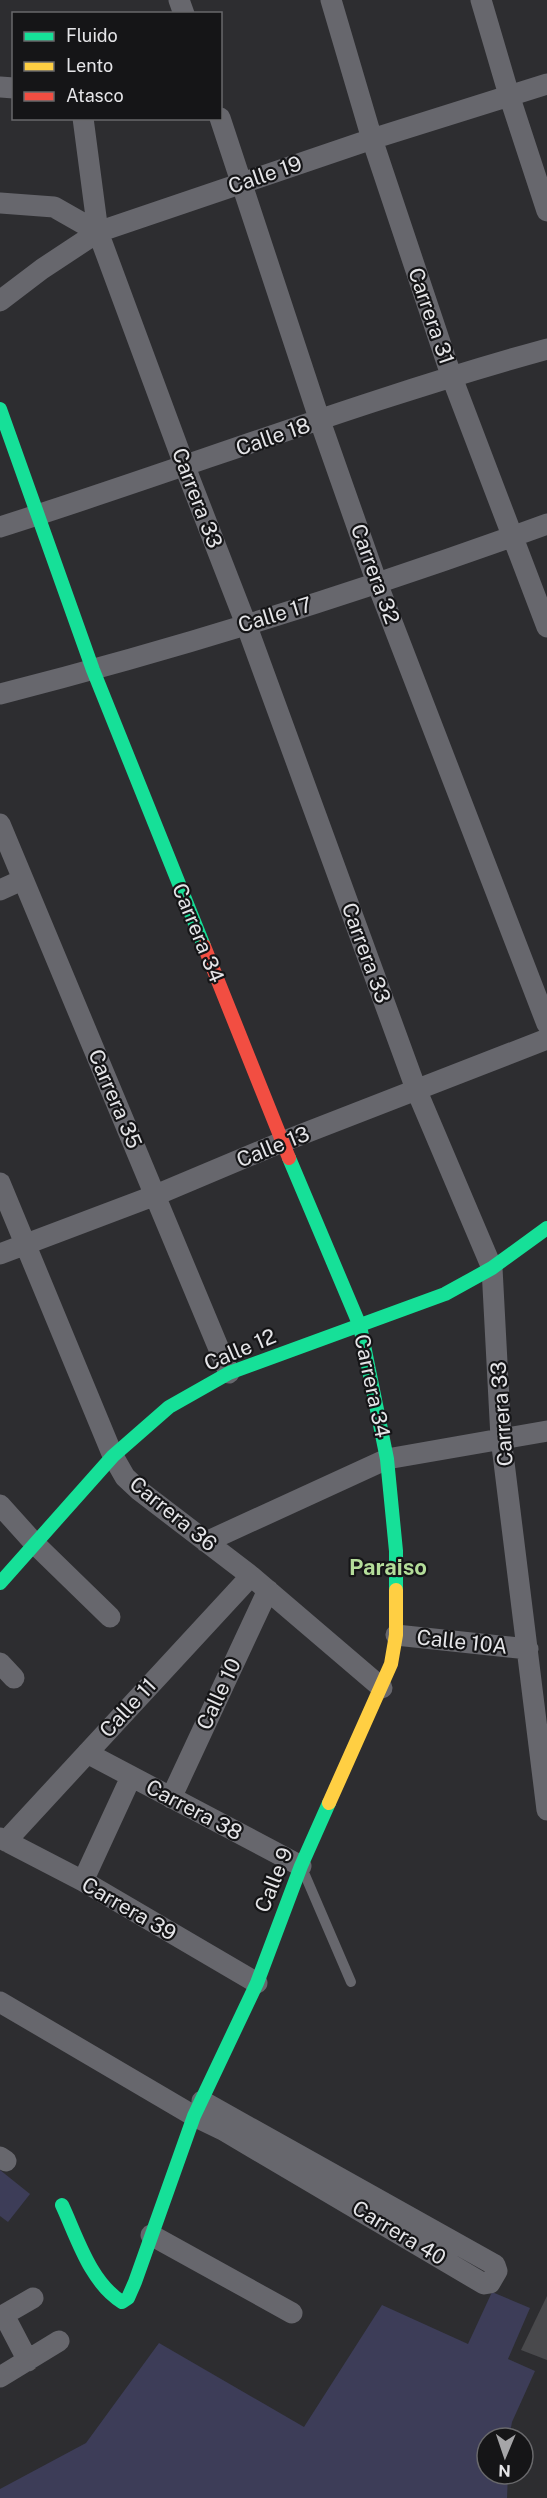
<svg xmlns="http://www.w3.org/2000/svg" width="547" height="2498" viewBox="0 0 547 2498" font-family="'Public Sans',sans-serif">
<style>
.green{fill:#3d3d58}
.building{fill:#49494c}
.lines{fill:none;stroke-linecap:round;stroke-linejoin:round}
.lane{stroke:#67676d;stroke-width:10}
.street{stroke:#67676d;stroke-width:21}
.fast{stroke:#16e098;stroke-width:14}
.slow{stroke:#ffcf43;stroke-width:14}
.jam{stroke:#f24e42;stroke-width:14}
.labels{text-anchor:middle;stroke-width:4.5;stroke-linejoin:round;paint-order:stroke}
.street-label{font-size:21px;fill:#e5e5e8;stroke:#151517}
.neighbourhood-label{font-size:22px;font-weight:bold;fill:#b4dd9a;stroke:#151517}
</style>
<rect width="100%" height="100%" fill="#2d2d30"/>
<path class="green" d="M0,2170L30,2194L8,2222L0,2216Z
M492,2292L530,2308L508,2359L535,2371L512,2422L509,2438H487V2474H508L507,2498H0V2489L86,2443L159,2343L304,2427L382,2305L468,2344Z"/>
<path class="building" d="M547,2296V2360L521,2350Z"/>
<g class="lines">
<path class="lane" d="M305,1875L351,1982"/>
<path class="street" d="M179,0L184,14
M331,0L372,139L451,375L547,627
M481,0L509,95L547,211
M0,87L14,88
M83,118L98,232L185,467L246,624L416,1089L492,1268L501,1438L547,1810
M220,118L320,421L377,583L547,1024
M0,203L54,207L98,232
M0,301L42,269L98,232L372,139L547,84
M0,527C183,469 362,400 547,349
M0,694C185,647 368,589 547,524
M0,824L229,1373
M0,890L22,880
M0,1183L113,1456L125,1477L140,1491L251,1576L382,1688
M0,1254L156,1195L282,1142L547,1039
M0,1505L36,1545L110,1617
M206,1542L387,1459L547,1431
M396,1635L528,1649
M0,1663L14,1678
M87,1753L301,1866
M171,1798L268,1590
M0,1838L83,1881L257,1983
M6,1841L251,1576
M83,1881L131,1777
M0,2002L194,2116L223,2130L484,2284L490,2283L497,2271L495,2265L202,2101
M0,2157L6,2161
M151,2235L292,2313
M4,2315L28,2361
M0,2317L33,2298
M0,2377L59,2341"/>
<path class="fast" d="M0,409L93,670L204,946
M289,1158L360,1326L387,1459L396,1551V1590
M0,1583L113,1456L169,1407L229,1373L445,1294L492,1268L547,1228
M62,2205C77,2237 90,2282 122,2302L128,2298L135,2282L194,2116L257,1983L301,1866L329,1803"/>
<path class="slow" d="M329,1803L391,1664L396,1635V1590"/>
<path class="jam" d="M204,946L289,1158"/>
</g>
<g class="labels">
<g class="street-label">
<text transform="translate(265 175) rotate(-19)" y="7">Calle 19</text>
<text transform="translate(431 316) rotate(71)" y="7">Carrera 31</text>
<text transform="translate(273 437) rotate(-19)" y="7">Calle 18</text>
<text transform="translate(197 498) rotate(69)" y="7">Carrera 33</text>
<text transform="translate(375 574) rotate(70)" y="7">Carrera 32</text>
<text transform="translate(275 615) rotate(-17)" y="7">Calle 17</text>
<text transform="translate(198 933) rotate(68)" y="7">Carrera 34</text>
<text transform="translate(366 953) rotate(70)" y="7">Carrera 33</text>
<text transform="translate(115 1099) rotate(67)" y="7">Carrera 35</text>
<text transform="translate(273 1147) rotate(-22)" y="7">Calle 13</text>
<text transform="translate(240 1350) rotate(-23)" y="7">Calle 12</text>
<text transform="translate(372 1386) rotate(78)" y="7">Carrera 34</text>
<text transform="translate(502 1414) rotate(-94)" y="7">Carrera 33</text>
<text transform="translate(173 1514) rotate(39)" y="7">Carrera 36</text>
<text transform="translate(462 1642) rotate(6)" y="7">Calle 10A</text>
<text transform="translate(219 1694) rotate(-65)" y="7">Calle 10</text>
<text transform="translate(128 1708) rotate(-47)" y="7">Calle 11</text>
<text transform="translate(194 1810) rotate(28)" y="7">Carrera 38</text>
<text transform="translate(274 1880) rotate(-68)" y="7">Calle 9</text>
<text transform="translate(129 1909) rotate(30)" y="7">Carrera 39</text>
<text transform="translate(399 2233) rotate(31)" y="7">Carrera 40</text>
</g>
<g class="neighbourhood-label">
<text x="388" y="1575">Paraiso</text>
</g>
</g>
<rect x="12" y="12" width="210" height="108" fill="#151517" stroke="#68686b" stroke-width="1.5"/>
<rect x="24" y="32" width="30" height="9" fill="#16e098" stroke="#68686b" stroke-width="1.5"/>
<text x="66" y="42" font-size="18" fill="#e5e5e8">Fluido</text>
<rect x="24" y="62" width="30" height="9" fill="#ffcf43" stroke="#68686b" stroke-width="1.5"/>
<text x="66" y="72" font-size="18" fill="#e5e5e8">Lento</text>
<rect x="24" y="92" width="30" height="9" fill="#f24e42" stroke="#68686b" stroke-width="1.5"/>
<text x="66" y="102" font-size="18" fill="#e5e5e8">Atasco</text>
<g transform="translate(505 2456) rotate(182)"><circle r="28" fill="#151517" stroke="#68686b" stroke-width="1.5"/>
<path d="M0-4.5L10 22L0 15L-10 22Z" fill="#a5a5a8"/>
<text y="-9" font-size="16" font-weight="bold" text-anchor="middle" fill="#e5e5e8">N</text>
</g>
</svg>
